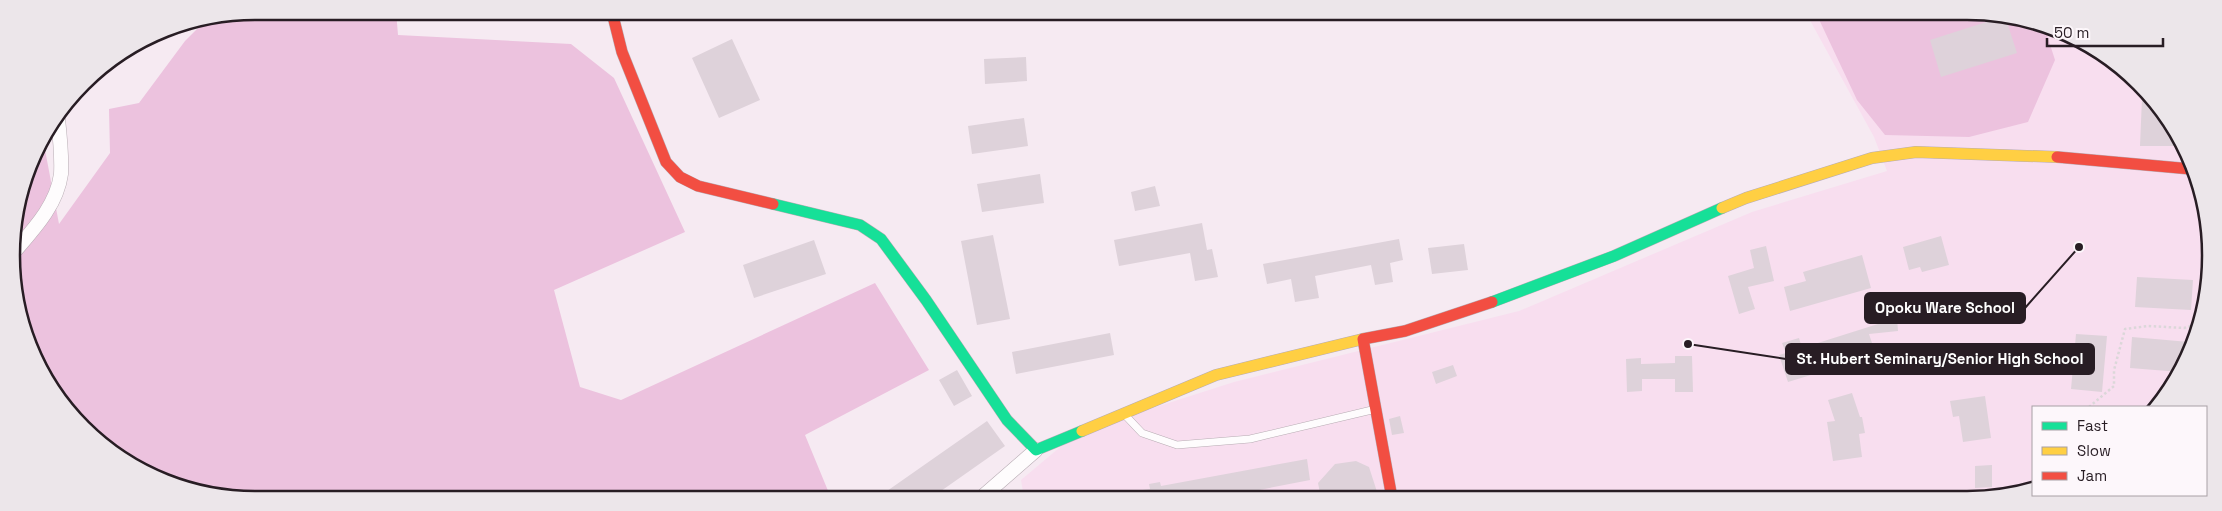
<svg xmlns="http://www.w3.org/2000/svg" width="2222" height="511" viewBox="0 0 2222 511" font-family="'Space Grotesk',sans-serif">
<style>
.built{fill:#f8deef}
.green{fill:#ecc2de}
.building{fill:#ded2da}
.lines{fill:none;stroke-linecap:round;stroke-linejoin:round}
.lane-casing{stroke:#b7acb3;stroke-width:8}
.street-casing{stroke:#b7acb3;stroke-width:15}
.fast-casing{stroke:#b7acb3;stroke-width:12}
.slow-casing{stroke:#b7acb3;stroke-width:12}
.jam-casing{stroke:#b7acb3;stroke-width:12}
.path{stroke:#dbd7d9;stroke-width:2.5;stroke-dasharray:2.5 2.5;stroke-linecap:butt}
.lane{stroke:#fefcfd;stroke-width:7}
.street{stroke:#fefcfd;stroke-width:14}
.fast{stroke:#16e098;stroke-width:11}
.slow{stroke:#ffcf43;stroke-width:11}
.jam{stroke:#f24e42;stroke-width:11}
.rim{fill:none;stroke:#281d24;stroke-width:2.5}
.leader{fill:none;stroke:#281d24;stroke-width:2}
.callout-dot{fill:#281d24;stroke:#fdf7fb;stroke-width:2}
.callout{fill:#281d24;stroke:#281d24;stroke-width:2}
.callout-label{font-size:15px;text-anchor:middle;font-weight:bold;fill:#fff}
</style>
<rect width="100%" height="100%" fill="#f6eaf2"/>
<path class="built" d="M1806,13H1999L2089,44L2160,107L2202,193L2209,288L2185,364L2154,407H2033V487L1998,498H1024L1021,480L1078,432L1234,382L1519,311L1752,212L1887,171L1874,137Z"/>
<path class="green" d="M256,11H396L398,35L571,44L614,78L685,232L554,290L580,387L621,400L875,283L929,370L805,435L831,498H223L133,467L62,404L24,334L12,239L37,147L43,139L59,224L110,153L109,109L139,103L185,41L204,22Z
M1816,13H1999L2045,29L2055,60L2028,122L1969,137L1885,135L1857,100Z"/>
<path class="building" d="M2005,16L2017,53L1941,77L1930,40Z
M732,39L760,100L719,118L692,58Z
M1026,57L1027,81L985,84L984,59Z
M2142,98H2150L2160,107L2179,146H2140Z
M1024,118L1028,146L972,154L968,126Z
M1040,174L1044,203L982,212L977,184Z
M1155,186L1160,206L1135,211L1131,192Z
M1202,223L1207,250L1212,249L1218,277L1195,281L1190,253L1119,266L1114,240Z
M993,235L1010,319L977,325L961,241Z
M1941,236L1949,265L1922,272L1920,267L1909,270L1903,247Z
M1399,239L1403,260L1390,263L1393,282L1375,285L1371,265L1315,276L1319,298L1295,302L1291,279L1267,284L1263,264Z
M814,240L826,274L754,298L743,265Z
M1464,244L1468,270L1432,274L1428,248Z
M1766,246L1774,281L1748,287L1755,309L1739,314L1728,276L1754,268L1750,250Z
M1862,255L1871,288L1790,311L1784,287L1806,281L1803,272Z
M2137,277L2193,280L2191,310L2135,307Z
M1897,318L1898,331L1869,334L1876,355L1788,382L1779,355L1786,353L1782,343L1799,338L1802,348Z
M1110,333L1114,355L1016,374L1012,352Z
M2076,334L2107,336L2102,392L2071,389Z
M2132,337L2189,342L2185,364L2180,372L2130,368Z
M1675,356H1692L1693,392H1675V379H1642V391L1627,392L1626,359L1641,358V364L1675,363Z
M1453,365L1457,376L1436,384L1432,372Z
M957,370L972,396L954,406L939,380Z
M1852,393L1860,417H1862L1865,433L1859,434L1862,457L1833,461L1827,422L1835,421L1828,400Z
M1985,396L1991,438L1963,442L1959,416L1953,417L1950,401Z
M1400,416L1404,433L1392,435L1389,419Z
M987,421L1005,446L931,498H877Z
M1307,459L1310,480L1218,498H1135V491L1150,489L1149,484L1160,482L1161,486Z
M1356,461L1369,467L1379,498H1321L1318,483L1335,464Z
M1992,465V487L1975,488V466Z"/>
<g class="lines">
<g class="lane-casing">
<path id="lane" d="M1125,415L1142,433L1177,445L1250,439L1376,409"/>
</g>
<g class="street-casing">
<path id="street" d="M14,252C33,230 57,205 61,174C62,156 60,137 58,119
M981,498L1036,450"/>
</g>
<g class="fast-casing">
<path id="fast" d="M773,204L860,225L881,239L926,300L1007,420L1036,450L1082,431
M1492,302L1614,256L1722,208"/>
</g>
<g class="slow-casing">
<path id="slow" d="M1722,208L1746,198L1872,158L1916,152L2057,157
M1082,431L1216,375L1363,339"/>
</g>
<g class="jam-casing">
<path id="jam" d="M612,12L622,52L666,162L680,177L698,186L773,204
M2057,157L2191,169
M1392,498L1363,339L1405,331L1492,302"/>
</g>
<path class="path" d="M2089,407L2114,386V370L2125,329L2148,326L2184,328L2198,324"/>
<use href="#lane" class="lane"/>
<use href="#street" class="street"/>
<use href="#fast" class="fast"/>
<use href="#slow" class="slow"/>
<use href="#jam" class="jam"/>
</g>
<path d="M0 0H2222V511H0ZM255 20H1967A235 235 0 0 1 2202 255V256A235 235 0 0 1 1967 491H255A235 235 0 0 1 20 256V255A235 235 0 0 1 255 20Z" fill="#ece6ea" fill-rule="evenodd"/>
<path class="rim" d="M255 20H1967A235 235 0 0 1 2202 255V256A235 235 0 0 1 1967 491H255A235 235 0 0 1 20 256V255A235 235 0 0 1 255 20Z"/>
<path class="leader" d="M2079 247L2025 308M1688 344L1786 359"/>
<g class="callout-dot">
<circle cx="2079" cy="247" r="5"/>
<circle cx="1688" cy="344" r="5"/>
</g>
<g class="callout">
<rect x="1865" y="293" width="160" height="30" rx="5"/>
<rect x="1786" y="344" width="308" height="30" rx="5"/>
</g>
<g class="callout-label">
<text x="1945" y="313">Opoku Ware School</text>
<text x="1940" y="364">St. Hubert Seminary/Senior High School</text>
</g>
<rect x="2032" y="406" width="175" height="90" fill="#fdf7fb" stroke="#a8a0a5"/>
<rect x="2042" y="422" width="25" height="8" fill="#16e098" stroke="#a8a0a5"/>
<text x="2077" y="431" font-size="15" fill="#281d24">Fast</text>
<rect x="2042" y="447" width="25" height="8" fill="#ffcf43" stroke="#a8a0a5"/>
<text x="2077" y="456" font-size="15" fill="#281d24">Slow</text>
<rect x="2042" y="472" width="25" height="8" fill="#f24e42" stroke="#a8a0a5"/>
<text x="2077" y="481" font-size="15" fill="#281d24">Jam</text>
<path d="M2047 38v8h116v-8" fill="none" stroke="#281d24" stroke-width="2.5"/>
<text x="2054" y="38" font-size="15" fill="#281d24" stroke="#fdf7fb" stroke-width="4" paint-order="stroke">50 m</text>
</svg>
